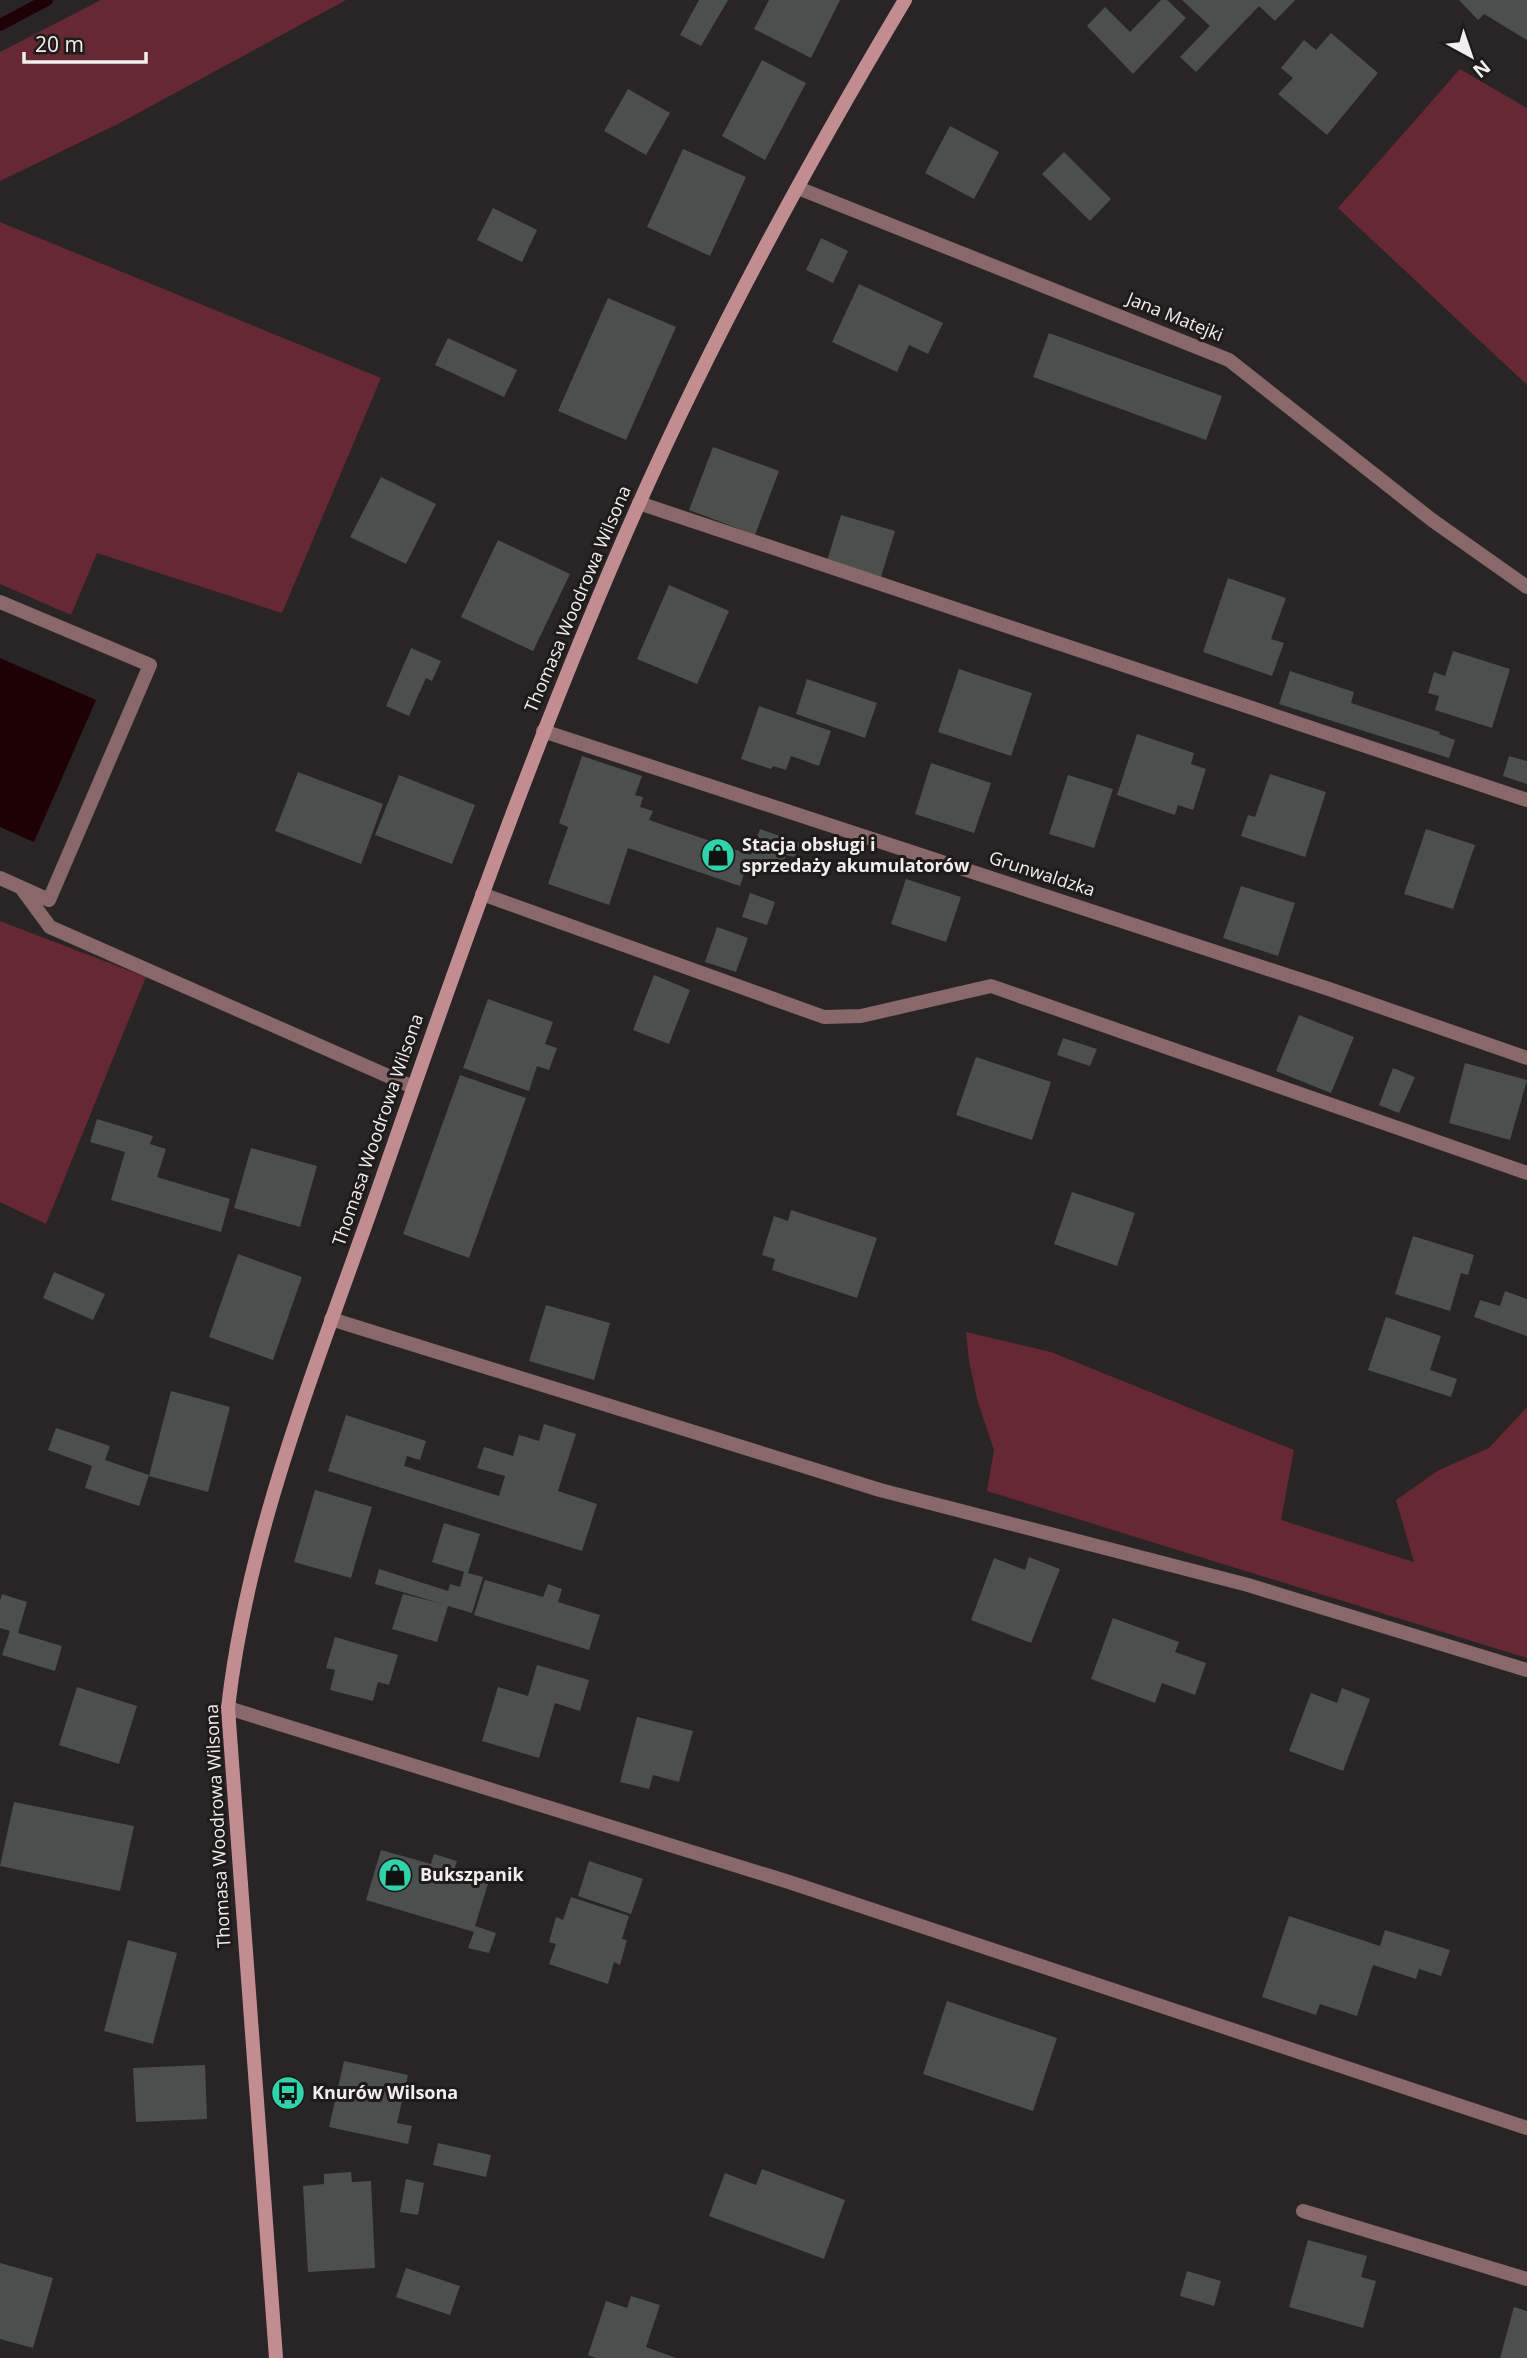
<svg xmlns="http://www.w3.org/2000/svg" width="1527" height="2358" viewBox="0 0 1527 2358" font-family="'Open Sans',sans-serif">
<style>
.green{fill:#662832}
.water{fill:#1e0105}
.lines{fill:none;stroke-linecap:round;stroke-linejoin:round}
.stream{stroke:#1e0105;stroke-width:12}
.building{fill:#4b504e}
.lane{stroke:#89686a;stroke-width:14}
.street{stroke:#89686a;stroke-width:14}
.secondary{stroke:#c28d91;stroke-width:14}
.labels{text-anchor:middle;stroke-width:6;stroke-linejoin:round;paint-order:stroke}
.street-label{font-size:18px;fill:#f1eeee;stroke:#201b1b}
.poi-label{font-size:18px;font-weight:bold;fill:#f1eeee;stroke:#201b1b;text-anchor:start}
</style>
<rect width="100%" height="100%" fill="#292425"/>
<path class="green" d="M101,0H346L118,124L0,181V52Z
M1460,69L1527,108V385L1338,208Z
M0,222L381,378L282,613L97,553L71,615L0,584Z
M0,921L146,977L46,1224L0,1202Z
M966,1332L1051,1352L1294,1450L1281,1520L1414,1562L1396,1500L1439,1470L1489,1448L1527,1407V1658L987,1491L994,1450L978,1403L969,1361Z"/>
<path class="water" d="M0,658L96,700L34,842L0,827Z"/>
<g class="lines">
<path class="stream" d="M0,25L47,0"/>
</g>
<path class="building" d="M699,0H728L701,46L680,35Z
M769,0H840L811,58L754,29Z
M1161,0H1167L1186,18L1133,74L1087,26L1105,7L1130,32Z
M1182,0H1295L1275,21L1259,6L1196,72L1180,57L1210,26Z
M1459,0H1527V40L1484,14L1478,20Z
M1331,33L1378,73L1327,135L1278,94L1293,78L1281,68L1304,40L1316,50Z
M762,60L806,83L765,160L722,136Z
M628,89L670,113L646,155L604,131Z
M950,126L999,152L974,199L925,173Z
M683,149L746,177L710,256L647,227Z
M1064,152L1111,199L1090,221L1042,174Z
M493,208L537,230L522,262L477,240Z
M821,238L848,251L833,283L806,270Z
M859,284L943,323L928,354L909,345L897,372L832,342Z
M608,298L676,327L626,440L558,411Z
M1049,333L1222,396L1206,440L1033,377Z
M448,338L517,370L504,397L435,365Z
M713,447L779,471L755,535L689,510Z
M381,477L436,504L406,564L350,537Z
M841,515L895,531L881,577L827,561Z
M498,540L570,574L533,651L461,617Z
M1228,578L1286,598L1271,639L1284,643L1272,676L1203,652Z
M669,585L729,611L697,684L637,659Z
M411,648L441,661L432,681L426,678L409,716L386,706Z
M1453,651L1510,669L1492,728L1435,710L1439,696L1428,693L1434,672L1445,676Z
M959,669L1032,693L1011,756L938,732Z
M1290,671L1354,692L1351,703L1440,732L1439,734L1455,740L1449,758L1279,704Z
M807,679L877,703L865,738L796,714Z
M759,706L831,731L819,766L791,756L786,770L773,766L771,769L741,759Z
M1137,734L1194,753L1191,764L1206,769L1193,810L1178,805L1175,815L1117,795Z
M582,756L642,776L635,795L643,797L640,807L653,811L649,820L751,855L760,829L800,843L795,857L786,855L780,873L748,862L740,886L628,848L609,905L548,884L568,827L559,823Z
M1509,756L1527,761V784L1503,776Z
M931,763L991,783L974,833L915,814Z
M298,772L383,804L361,864L275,831Z
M1270,774L1326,792L1305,857L1241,836L1248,815L1255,817Z
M399,775L475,805L452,864L375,835Z
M1068,775L1113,789L1094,848L1049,834Z
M1426,829L1475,845L1453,909L1404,894Z
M906,879L961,897L946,942L891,924Z
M1241,886L1295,903L1278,956L1223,938Z
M750,893L775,902L767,925L742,917Z
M717,927L748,938L736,972L705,962Z
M654,975L690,990L669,1044L633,1030Z
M488,999L553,1022L545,1044L557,1048L549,1070L537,1066L529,1091L463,1068Z
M1299,1015L1354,1037L1331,1093L1276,1071Z
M1063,1038L1097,1049L1090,1066L1057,1055Z
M976,1057L1051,1082L1032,1140L956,1115Z
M1465,1063L1527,1080L1510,1140L1449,1123Z
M1393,1068L1415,1077L1399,1113L1379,1105Z
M460,1075L526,1098L469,1258L403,1234Z
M97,1119L153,1136L150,1144L166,1149L157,1177L230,1199L221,1232L111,1200L125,1152L90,1142Z
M251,1148L317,1166L300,1227L234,1208Z
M1072,1192L1135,1213L1117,1266L1054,1244Z
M791,1210L877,1238L857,1298L772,1270L775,1259L762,1255L774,1216L788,1221Z
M1413,1236L1474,1255L1468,1275L1461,1273L1450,1311L1395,1294Z
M238,1254L302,1277L273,1360L209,1337Z
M54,1272L105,1294L93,1320L43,1298Z
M1505,1291L1527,1299V1336L1474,1317L1480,1300L1500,1306Z
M546,1305L610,1323L594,1380L529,1361Z
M1386,1317L1441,1336L1430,1370L1457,1379L1451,1397L1368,1370Z
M171,1391L230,1407L208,1492L149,1476Z
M346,1415L426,1441L420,1460L407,1456L404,1466L499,1496L505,1476L477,1468L484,1447L513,1456L519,1435L539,1441L544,1424L576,1434L558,1491L597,1504L582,1551L328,1471Z
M56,1428L110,1446L105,1460L149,1475L139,1506L85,1488L92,1466L48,1450Z
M315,1490L372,1507L351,1578L294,1562Z
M444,1523L480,1534L468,1573L483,1577L472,1613L448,1606L437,1642L392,1629L403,1594L443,1604L375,1584L379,1569L448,1591L450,1584L460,1587L464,1572L432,1562Z
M1029,1557L1060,1569L1031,1643L971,1620L994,1558L1025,1570Z
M485,1580L543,1597L548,1584L562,1589L558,1602L600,1615L589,1650L474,1615Z
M2,1594L27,1602L18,1633L62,1646L55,1671L2,1655L10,1631L0,1628V1601Z
M1113,1618L1179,1642L1175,1652L1206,1663L1195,1695L1162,1683L1155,1703L1091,1679Z
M335,1637L398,1655L389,1685L378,1682L373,1701L330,1690L335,1670L326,1668Z
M537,1665L589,1680L580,1711L555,1703L539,1758L482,1741L498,1687L528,1696Z
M77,1687L137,1706L119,1764L59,1745Z
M1342,1688L1370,1699L1343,1771L1289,1751L1311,1693L1337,1703Z
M637,1717L693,1731L679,1782L653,1775L649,1789L620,1782Z
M14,1802L134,1826L120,1891L0,1866Z
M381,1850L431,1864L434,1854L457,1861L453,1873L488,1884L475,1926L496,1933L489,1953L468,1948L474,1932L366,1900Z
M589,1861L643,1879L631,1914L578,1896Z
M571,1897L629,1916L622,1939L627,1940L620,1965L614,1962L608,1984L549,1964L556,1944L549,1942L556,1917L563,1920Z
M1289,1916L1380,1946L1385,1930L1450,1950L1441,1976L1419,1969L1416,1979L1373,1965L1357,2016L1320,2004L1316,2015L1262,1997Z
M128,1940L177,1953L153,2044L104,2031Z
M947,2001L1057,2038L1033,2111L923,2074Z
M344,2061L408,2075L397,2123L412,2126L408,2144L329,2127Z
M205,2065L207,2119L136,2122L133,2068Z
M438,2143L491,2155L486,2177L433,2165Z
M762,2169L845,2200L824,2259L709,2216L725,2173L756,2185Z
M351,2172L352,2182L371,2181L375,2268L308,2272L303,2186L324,2184V2174Z
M406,2179L424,2183L418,2215L400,2212Z
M1308,2240L1367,2256L1361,2277L1376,2281L1363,2328L1289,2307Z
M0,2263L53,2278L33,2348L0,2339Z
M406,2268L460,2286L450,2315L396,2297Z
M1187,2271L1221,2281L1214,2306L1180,2296Z
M631,2296L660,2305L646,2347L676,2358H596L588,2355L606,2301L627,2308Z
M1514,2307L1527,2311V2358H1500Z"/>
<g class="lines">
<path class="lane" d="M639,503L1527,800
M0,602L150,665L49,900L0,878
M22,889L50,927L413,1087
M482,894L824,1017L861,1016L991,986L1527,1173
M331,1319L880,1490L1248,1585L1527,1670
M228,1708L789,1882L1527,2128
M1303,2211L1527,2279"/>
<path class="street" d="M798,188L1229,360L1432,520L1527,587
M543,731L1329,989L1527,1058"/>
<path class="secondary" d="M276,2358L228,1708C248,1529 321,1354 380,1184C459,956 539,729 637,508C715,333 807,164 905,0"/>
</g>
<defs>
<g id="shop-disc" transform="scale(1.75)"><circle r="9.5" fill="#2fd4aa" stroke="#201b1b"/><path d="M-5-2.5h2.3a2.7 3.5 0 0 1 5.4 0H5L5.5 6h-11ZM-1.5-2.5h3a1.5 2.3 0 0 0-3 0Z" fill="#111"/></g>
<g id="bus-disc" transform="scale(1.75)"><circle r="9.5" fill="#2fd4aa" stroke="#201b1b"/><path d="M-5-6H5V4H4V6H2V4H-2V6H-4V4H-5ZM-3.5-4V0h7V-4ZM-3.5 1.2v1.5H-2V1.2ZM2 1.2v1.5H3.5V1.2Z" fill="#111"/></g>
</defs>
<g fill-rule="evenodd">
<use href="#shop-disc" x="718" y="855"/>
<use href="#shop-disc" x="395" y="1875"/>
<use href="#bus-disc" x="288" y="2093"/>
</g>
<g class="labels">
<g class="street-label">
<text transform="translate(1175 317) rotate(22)" y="6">Jana Matejki</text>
<text transform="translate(578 599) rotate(-67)" y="6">Thomasa Woodrowa Wilsona</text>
<text transform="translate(1042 874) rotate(18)" y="6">Grunwaldzka</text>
<text transform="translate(378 1130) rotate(-71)" y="6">Thomasa Woodrowa Wilsona</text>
<text transform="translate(218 1826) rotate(-93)" y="6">Thomasa Woodrowa Wilsona</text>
</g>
<g class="poi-label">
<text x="742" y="851">Stacja obsługi i<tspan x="742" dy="21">sprzedaży akumulatorów</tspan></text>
<text x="420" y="1881">Bukszpanik</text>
<text x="312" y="2099">Knurów Wilsona</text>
</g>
</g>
<g transform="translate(1471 56) rotate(140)" stroke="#201b1b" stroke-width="5" paint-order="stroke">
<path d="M0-5L12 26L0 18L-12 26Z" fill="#f1eeee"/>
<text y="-10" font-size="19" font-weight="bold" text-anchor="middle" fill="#f1eeee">N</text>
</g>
<path d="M24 52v10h122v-10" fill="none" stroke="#f1eeee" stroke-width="3.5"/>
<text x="35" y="52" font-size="21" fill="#f1eeee" stroke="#201b1b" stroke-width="5" paint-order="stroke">20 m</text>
</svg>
